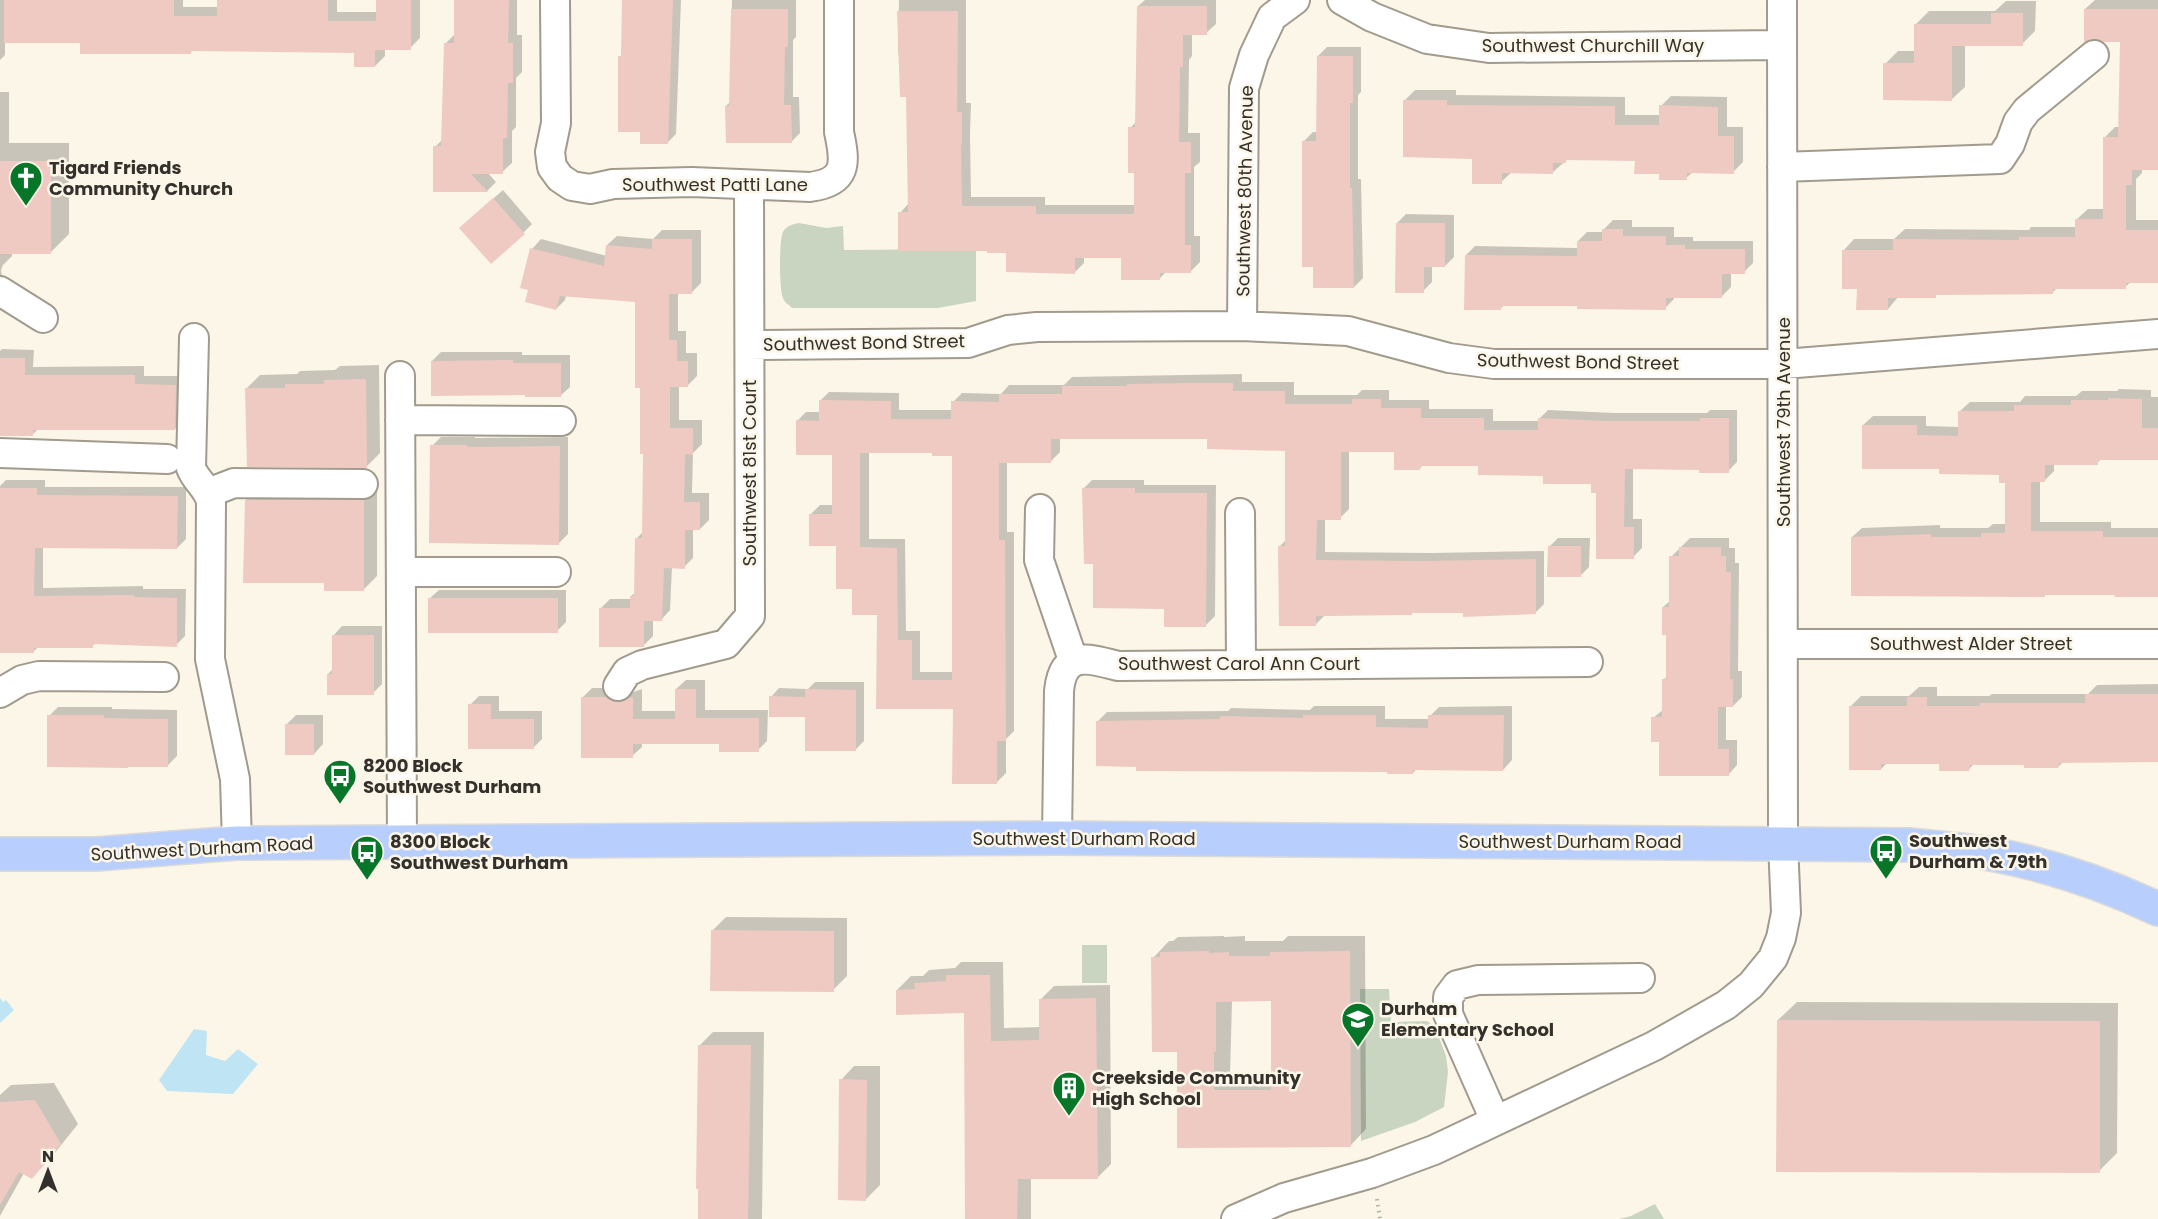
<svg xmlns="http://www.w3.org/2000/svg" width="2158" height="1219" viewBox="0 0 2158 1219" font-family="Poppins,sans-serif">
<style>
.green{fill:#c9d5c0}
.water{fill:#bfe5f4}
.shadow{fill:#0003;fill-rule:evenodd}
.building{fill:#efcac2;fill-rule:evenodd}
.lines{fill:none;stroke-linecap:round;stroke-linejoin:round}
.minor-casing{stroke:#a09b8d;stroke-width:32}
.major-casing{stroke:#dadad9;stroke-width:36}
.path{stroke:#b4afa4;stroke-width:4;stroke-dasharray:1.5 4.5;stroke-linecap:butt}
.minor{stroke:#fff;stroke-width:28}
.major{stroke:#b8cefd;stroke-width:33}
.labels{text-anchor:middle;stroke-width:5;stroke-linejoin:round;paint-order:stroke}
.street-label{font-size:18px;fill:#34312c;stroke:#fcf6e8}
.poi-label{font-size:18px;font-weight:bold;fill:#34312c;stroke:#fcf6e8;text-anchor:start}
</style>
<rect width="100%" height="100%" fill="#fcf6e8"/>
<path class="green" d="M799,223L826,228L843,226L844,250L976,249V301L938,308H792C789,305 784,302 783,298C779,290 779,240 783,232C786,226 793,224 799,223Z
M1082,945H1107V983H1082Z
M1389,989L1391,1022L1427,1021L1435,1027L1446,1056L1448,1072L1444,1107L1415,1122L1361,1141L1360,989Z
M1655,1204L1664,1219H1619L1631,1216Z"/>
<path class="water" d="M0,998L3,1002L6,1000L14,1010L0,1023Z
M194,1029L207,1031L206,1055L225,1061L238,1049L258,1064L233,1094L167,1091L159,1080Z"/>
<path class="shadow" d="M0,0H183V7H218V0H337V12H378V0H420V38L410,48H385V56L375,66L355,51L194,49L190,53L82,41H5V55L0,60Z
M455,0H517V35H522V72L516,78V127L512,131V163L502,172H487L496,182L487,191H435V147L443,139L445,44L455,34Z
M623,0H681L676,134L667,143L641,130L619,57L623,54Z
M732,0H796V37L793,40V97H799L800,133L791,142L726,106L730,102Z
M899,0H966V103H971L970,134L971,197H1045V205H1135L1136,171L1130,128L1137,121L1138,6L1145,0H1216V24L1206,33H1192V56L1189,60L1188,133H1200V162L1194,167V236H1200V262L1190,272H1166L1159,279L1123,256H1084V263L1075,272L1008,252L900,213L909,203L907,96L898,50Z
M2095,0H2158V168H2142V173L2136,179V220H2158V281L2131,282L2125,287H2058L2052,293L1938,294L1935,296H1899L1888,309L1858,288L1844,250L1854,239H1894L1905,229L2029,230L2031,227H2077V219L2088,209H2104V138L2115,127H2120L2122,40L2085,9Z
M2006,1H2036L2035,31L2022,44H1965V87L1952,99L1885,64L1898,51H1916V24L1929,11H1995Z
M1327,47H1361V92L1358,95V179H1361L1363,278L1354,287L1314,266L1304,141L1313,132H1317L1318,56Z
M1415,90H1456V95L1625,97V115H1661V106L1671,96L1727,97V127H1743V162L1733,172H1693L1686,178L1661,173L1636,159L1569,158L1553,172H1512L1501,182L1405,100Z
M0,92H9V143H69V234L51,252H12V256L3,265L1,270L3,280L0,294Z
M503,190L532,224L523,233L470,219Z
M1406,214L1454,215V257L1445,266H1432V282L1423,291L1397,223Z
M1613,220H1632V227H1674V237H1693V241H1753V263L1744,272H1731V287L1722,296H1674V299L1665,308L1578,305H1504L1500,309L1466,255L1475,246L1578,248V241L1587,232H1604V229Z
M662,230H701V283L692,292H678V331H686V353H697V376L687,386H679V420H702V444L693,453L692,493H709V520L700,529H693V558L684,567H672L670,610L661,620H653V636L643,646L601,608L610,599H631V596L636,592V539L644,531V453L636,301L566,295L565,300L556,309L530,289L532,249L541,239L607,256V245L617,236L653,239Z
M2,349L34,350L33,367L144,366V376H185L184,419L175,429L39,428L32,435H0V351Z
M441,352H522V355H570V387L560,396L526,393L432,361Z
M379,365L380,453L366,467L246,389L260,375L297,374L300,371L335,370L340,366Z
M1242,374V382H1294V395H1357L1362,390H1389V400H1429V409H1493V421H1539V419L1548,410L1615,413H1707L1710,410H1737V462L1728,471L1701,468H1633V519H1642V548L1633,557L1593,482L1479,464H1424L1420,468L1396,451H1349V509L1340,518H1325V552L1431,553L1544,551V604L1535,613L1465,611L1324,616L1315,625L1279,547L1286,540V449L1208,437L1060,438V452L1051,461H1007V532H1014V731L1006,739V773L997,782L954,708H878V614L853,587L838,544L811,514L820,505H833V454L797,421L806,412H820V401L829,392L899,393V410H953V402L962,393L1001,394L1009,385H1064L1072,377ZM869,451L934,452L953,455L954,672H920V631H906L905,539H869Z
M2119,389L2151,390V397H2158V458H2102L2097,463H2054V471L2044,481H2040V522H2111V528H2158V596L2116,594L1852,537L1862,528L1940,525V528H1988L1993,524H2007V482L2001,473L1941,467L1863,425L1873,416H1926V426L1960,427V411L1970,402H2020L2025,396H2076L2082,391H2117Z
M441,437H475V438L568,437V534L559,543L432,446Z
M6,480H45V487H186V539L177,548L43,546V588L143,586V589H186L185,636L176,645L96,643L92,646H39L33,652H0V486Z
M1092,480H1144V485H1216L1215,616L1206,625L1095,563L1083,489Z
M260,486L377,487V576L363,590L325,582L246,500Z
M1558,538H1590L1589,567L1580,576L1549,547Z
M1690,538H1729V548H1735V563H1739L1738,671H1742V697L1733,706H1726V740H1737V765L1728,775L1661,740L1653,718L1664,709V679L1668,676V633L1663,607L1671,600V557Z
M439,590H566V622L557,631L429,599Z
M342,626H382V684L373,693L328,674L333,669V636Z
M686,680H705V710H768L767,741L758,750L720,743H642V747L632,756L583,697L592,688H615L628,694L642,689V711H676V689Z
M815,682H864V741L855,750L806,715L771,697L779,688L808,689Z
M2158,684V761L2063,762L2058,767L2026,763H1975L1969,769L1941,763H1887L1881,769L1851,706L1861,696H1909L1919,687H1937V696H1989L1992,694H2088L2097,685Z
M479,696H499V711H542V739L533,748L470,705Z
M1314,706H1385V719H1430V716L1439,707L1512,706V760L1503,770L1417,768L1413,773L1388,771L1137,765L1098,721L1107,712L1228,711L1231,708L1310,710Z
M58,707H112V709L177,710V756L168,765L49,716Z
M296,715H323V744L314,754L287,724Z
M726,917L847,918V976L833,990L712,931Z
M1224,936V937L1245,936V941H1283L1288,936H1365L1366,1129L1350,1146H1179L1178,1050L1153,958L1169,941H1173L1178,937ZM1272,1000L1273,1074L1230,1075L1232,1001Z
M961,962H1003L1004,1028L1041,1027V999L1054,986L1110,985L1111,1164L1098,1177L1031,1178V1219H967L965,1012L897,990L911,976H923L929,970L955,968Z
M1797,1002L2118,1003L2117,1153L2099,1171L1778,1020Z
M713,1032H764L762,1219H699V1046Z
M854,1066H880V1185L866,1199L841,1080Z
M54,1083L78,1124L50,1159L32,1177L24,1173L0,1216V1095L11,1085Z"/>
<path class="building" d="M4,0H174V16H217V0H328V21H376V0H411V50H375V67H354V53L191,51V54H80V43H4Z
M454,0H509L508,43H513V83H508L507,138H503V174H471L488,192H433V146H441L444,43H454Z
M622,0H673L668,144H640V132H618V56H621Z
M1137,6H1207V35H1183V67H1180L1179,142H1191V173H1185V245H1191V273H1160V280H1121V258H1075V274L1006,272V253H987V251H898V212H908L906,97H900L897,11H958L957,112H962V144H961L962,206H1036V214H1134V173H1128V127H1135Z
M731,9H788V47H785L784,105H791L792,143H726L725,106H729Z
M2084,9H2158V170H2132V185H2126V230H2158V283H2126V289H2053V294L1936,295V298H1888V310H1856L1857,289H1842V250H1893V239L2019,240V237H2075V219H2103V137H2118L2120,42H2103L2092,39L2084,42Z
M1991,13H2023V46H1952V101L1883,100V63H1914V24H1991Z
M1317,56H1353V103H1350V188H1352L1354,288H1313V267H1302V141H1316Z
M1403,100H1447V105L1615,106V125H1659V105L1718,107V136H1734V174L1687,173V180H1659V174H1634L1635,161L1566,160V163H1553V174L1502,173V184H1472V159L1403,157Z
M0,161H51V254H0Z
M493,198L525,234L491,264L459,228Z
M1396,223H1445V267H1424V293H1395Z
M1602,229H1623V236H1666V245H1685V249H1745V274H1722V298H1666V310L1577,309V306H1501V310H1464L1465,255L1577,256V241H1602Z
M652,239H692V294H669V340H677V361H688V387H670V428H693V455L685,454L684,502H700V530H685V569L664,568L662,621H644V647H599V608H630V596H634L635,538H642L643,454H640V388H635V302L560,296L556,310L525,302L528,290L520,288L530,248L604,266L606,245L652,249Z
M0,358H25V375H135V384L176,385L175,430H33V436H0Z
M513,360V363H561V397H525V395L431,396V361Z
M366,379L367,468L247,467L245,388H285V384H324V380Z
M1191,383H1233V391H1285V404H1352V399H1381V408H1421V418H1484V430H1538V418L1606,421H1700V418H1729V473H1699V470L1625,469L1624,527H1634V559H1596V493H1591V484H1543V476L1478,475V466H1420V470H1394V452H1341V520H1317L1316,560L1421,561L1536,559V614L1463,617V613H1412V615L1316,616V626H1279L1278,546H1285V451L1207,449V439H1051V463H999V540H1005L1006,741H997V784H952L953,709H876L877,615H852V589H836V546H809V514H832V455H796V420L819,421V400L891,401V419H951V401L999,402V394H1062V386H1127V384ZM860,453H932V456H952V680H912V640H898L897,548L860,547Z
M2108,398L2142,399V428H2158V460H2098V465H2045V482H2031V531H2103V537H2158V597H2114L2115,595H2045V597L1851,596V537L1931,534V537H1981V533H2005V483H1999V475L1939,474V469H1862V425H1917V435L1958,436V411H2014V405H2071V400H2108Z
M430,445H467V447L560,446L559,545L429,543Z
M0,488H37V495L178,496L177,549L35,548L34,596L134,595V597L177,598V647L93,644V648H34V653H0Z
M1082,488H1135V493H1207L1206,627H1164V609L1093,608V564H1084Z
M245,500H364V591H324V583H243Z
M1548,546H1581V577H1547Z
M1679,547H1721V556H1726V572H1731L1730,679H1733V707H1718V749H1729V776H1659V742H1651V717H1662V679H1666V635H1662V607H1669V556H1679Z
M428,598H558V633H428Z
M332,635H374V695H327V674H332Z
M675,689H696V718H759V752H719V744H633V758H581V697H606L610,700L618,702L633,697V719H675Z
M805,689L856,690V751H805V717H769V696L805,697Z
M2085,694H2158V762L2059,763L2058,768H2024V765H1970L1969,771H1939V764H1881V770H1849V706H1907V697H1927V706H1980V703H2085Z
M468,704H491V719H534V749H468Z
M47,715H104V718L168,719V767H128V768L47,767Z
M1303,715H1376V727L1428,728V715H1504L1503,771L1413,770V774H1387V772L1136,771V767L1096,766V721L1220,719V716L1303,718Z
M285,724H314V755H285Z
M711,930L834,931V992L710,991Z
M1209,951V953L1229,952V956H1270V952L1350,951L1351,1147L1177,1148V1052H1152L1151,957H1160V952ZM1271,1001V1090H1214V1052L1216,1051V1002Z
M946,975H990L991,1041L1039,1040V999L1096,998L1098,1179H1018L1017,1219H965L964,1013L896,1015V990L915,989L914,983L946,981Z
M1777,1020L2100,1021V1173L1776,1172Z
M698,1045H751L748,1219H698V1189H696Z
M839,1079L867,1080L866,1201L838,1200Z
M35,1100L61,1144L32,1179L19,1172L0,1205V1102Z"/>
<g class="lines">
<g class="minor-casing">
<path id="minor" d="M555,0L556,123L550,152L552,167L560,178L572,186L590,189L613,184L692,182L810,187C847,182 846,164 839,132V0
M1342,0L1372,17L1427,39L1489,48L1781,45
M1782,167L2000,159L2010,144L2018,122L2027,110L2094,55
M0,291L43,318
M1242,326L1244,88L1254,55L1272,17L1295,0
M194,338L191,468C196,481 207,487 211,501L210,659L235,779L237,843
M750,345L968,343L1008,330L1037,327L1242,326L1348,331L1449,358L1494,364H1784L2158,334
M400,376L402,843
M400,420L561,421
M0,453L167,459
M208,493L234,483L363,484
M1040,509L1039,560L1073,660
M1240,513L1241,665
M401,572H556
M1784,644H2158
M618,686L627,672L642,665L726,644L750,616L749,186
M0,693L22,680L39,676L164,677
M1057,838L1059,691C1063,650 1088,658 1118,666L1588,662
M1495,1120L1448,1014V997L1457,985L1478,980L1640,978
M1236,1219L1284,1198L1372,1173L1434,1150L1654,1046L1726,1005L1751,985L1773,958L1781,938L1786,913L1783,843L1782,0"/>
</g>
<g class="major-casing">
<path id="major" d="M0,854H96L237,843L1057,838L1909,845C1938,848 1968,850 1996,855C2052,866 2107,885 2158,909"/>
</g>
<path class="path" d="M1377,1199L1380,1219"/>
<use href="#minor" class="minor"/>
<use href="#major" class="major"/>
</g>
<defs>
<g id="church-pin" transform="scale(1.725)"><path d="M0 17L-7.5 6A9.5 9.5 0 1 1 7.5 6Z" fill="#077629" stroke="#fcf6e8"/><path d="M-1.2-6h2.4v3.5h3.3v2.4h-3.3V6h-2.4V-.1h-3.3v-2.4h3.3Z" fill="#fff"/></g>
<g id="bus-pin" transform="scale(1.725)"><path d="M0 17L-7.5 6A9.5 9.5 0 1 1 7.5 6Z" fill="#077629" stroke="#fcf6e8"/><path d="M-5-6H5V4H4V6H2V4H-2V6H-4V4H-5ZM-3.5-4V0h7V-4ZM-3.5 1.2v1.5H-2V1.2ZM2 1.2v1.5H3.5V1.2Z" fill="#fff"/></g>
<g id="school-pin" transform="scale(1.725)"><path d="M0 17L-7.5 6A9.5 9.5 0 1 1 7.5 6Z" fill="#077629" stroke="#fcf6e8"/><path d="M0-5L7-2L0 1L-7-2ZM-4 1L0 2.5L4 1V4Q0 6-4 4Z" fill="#fff"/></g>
<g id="building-pin" transform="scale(1.725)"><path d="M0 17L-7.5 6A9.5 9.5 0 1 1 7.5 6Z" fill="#077629" stroke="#fcf6e8"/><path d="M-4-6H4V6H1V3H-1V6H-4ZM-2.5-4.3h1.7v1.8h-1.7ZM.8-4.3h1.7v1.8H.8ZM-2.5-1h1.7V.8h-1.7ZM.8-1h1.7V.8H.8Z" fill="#fff"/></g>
</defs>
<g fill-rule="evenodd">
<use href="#church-pin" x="26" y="178"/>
<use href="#bus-pin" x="340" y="776"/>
<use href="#bus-pin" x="1886" y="851"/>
<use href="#bus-pin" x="367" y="852"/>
<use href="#school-pin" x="1358" y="1019"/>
<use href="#building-pin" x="1069" y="1088"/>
</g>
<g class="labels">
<g class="street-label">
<text x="1593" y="52">Southwest Churchill Way</text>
<text x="715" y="191">Southwest Patti Lane</text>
<text transform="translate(1245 191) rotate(-89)" y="6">Southwest 80th Avenue</text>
<text transform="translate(864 343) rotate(-1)" y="6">Southwest Bond Street</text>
<text transform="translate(1578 362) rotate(1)" y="6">Southwest Bond Street</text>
<text transform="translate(1784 422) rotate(-90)" y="6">Southwest 79th Avenue</text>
<text transform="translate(750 473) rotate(-90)" y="6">Southwest 81st Court</text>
<text x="1971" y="650">Southwest Alder Street</text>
<text x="1239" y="670">Southwest Carol Ann Court</text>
<text x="1084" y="845">Southwest Durham Road</text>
<text x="1570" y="848">Southwest Durham Road</text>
<text transform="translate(202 849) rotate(-3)" y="6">Southwest Durham Road</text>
</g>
<g class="poi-label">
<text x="49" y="174">Tigard Friends<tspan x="49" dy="21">Community Church</tspan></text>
<text x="363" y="772">8200 Block<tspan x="363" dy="21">Southwest Durham</tspan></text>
<text x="1909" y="847">Southwest<tspan x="1909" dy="21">Durham &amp; 79th</tspan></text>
<text x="390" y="848">8300 Block<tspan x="390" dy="21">Southwest Durham</tspan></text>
<text x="1381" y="1015">Durham<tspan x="1381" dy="21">Elementary School</tspan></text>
<text x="1092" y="1084">Creekside Community<tspan x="1092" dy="21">High School</tspan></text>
</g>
</g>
<g transform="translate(48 1171)" stroke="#fcf6e8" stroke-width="4.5" paint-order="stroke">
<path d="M0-4.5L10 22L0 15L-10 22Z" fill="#34312c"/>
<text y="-9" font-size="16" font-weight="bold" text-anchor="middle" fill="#34312c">N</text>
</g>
</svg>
